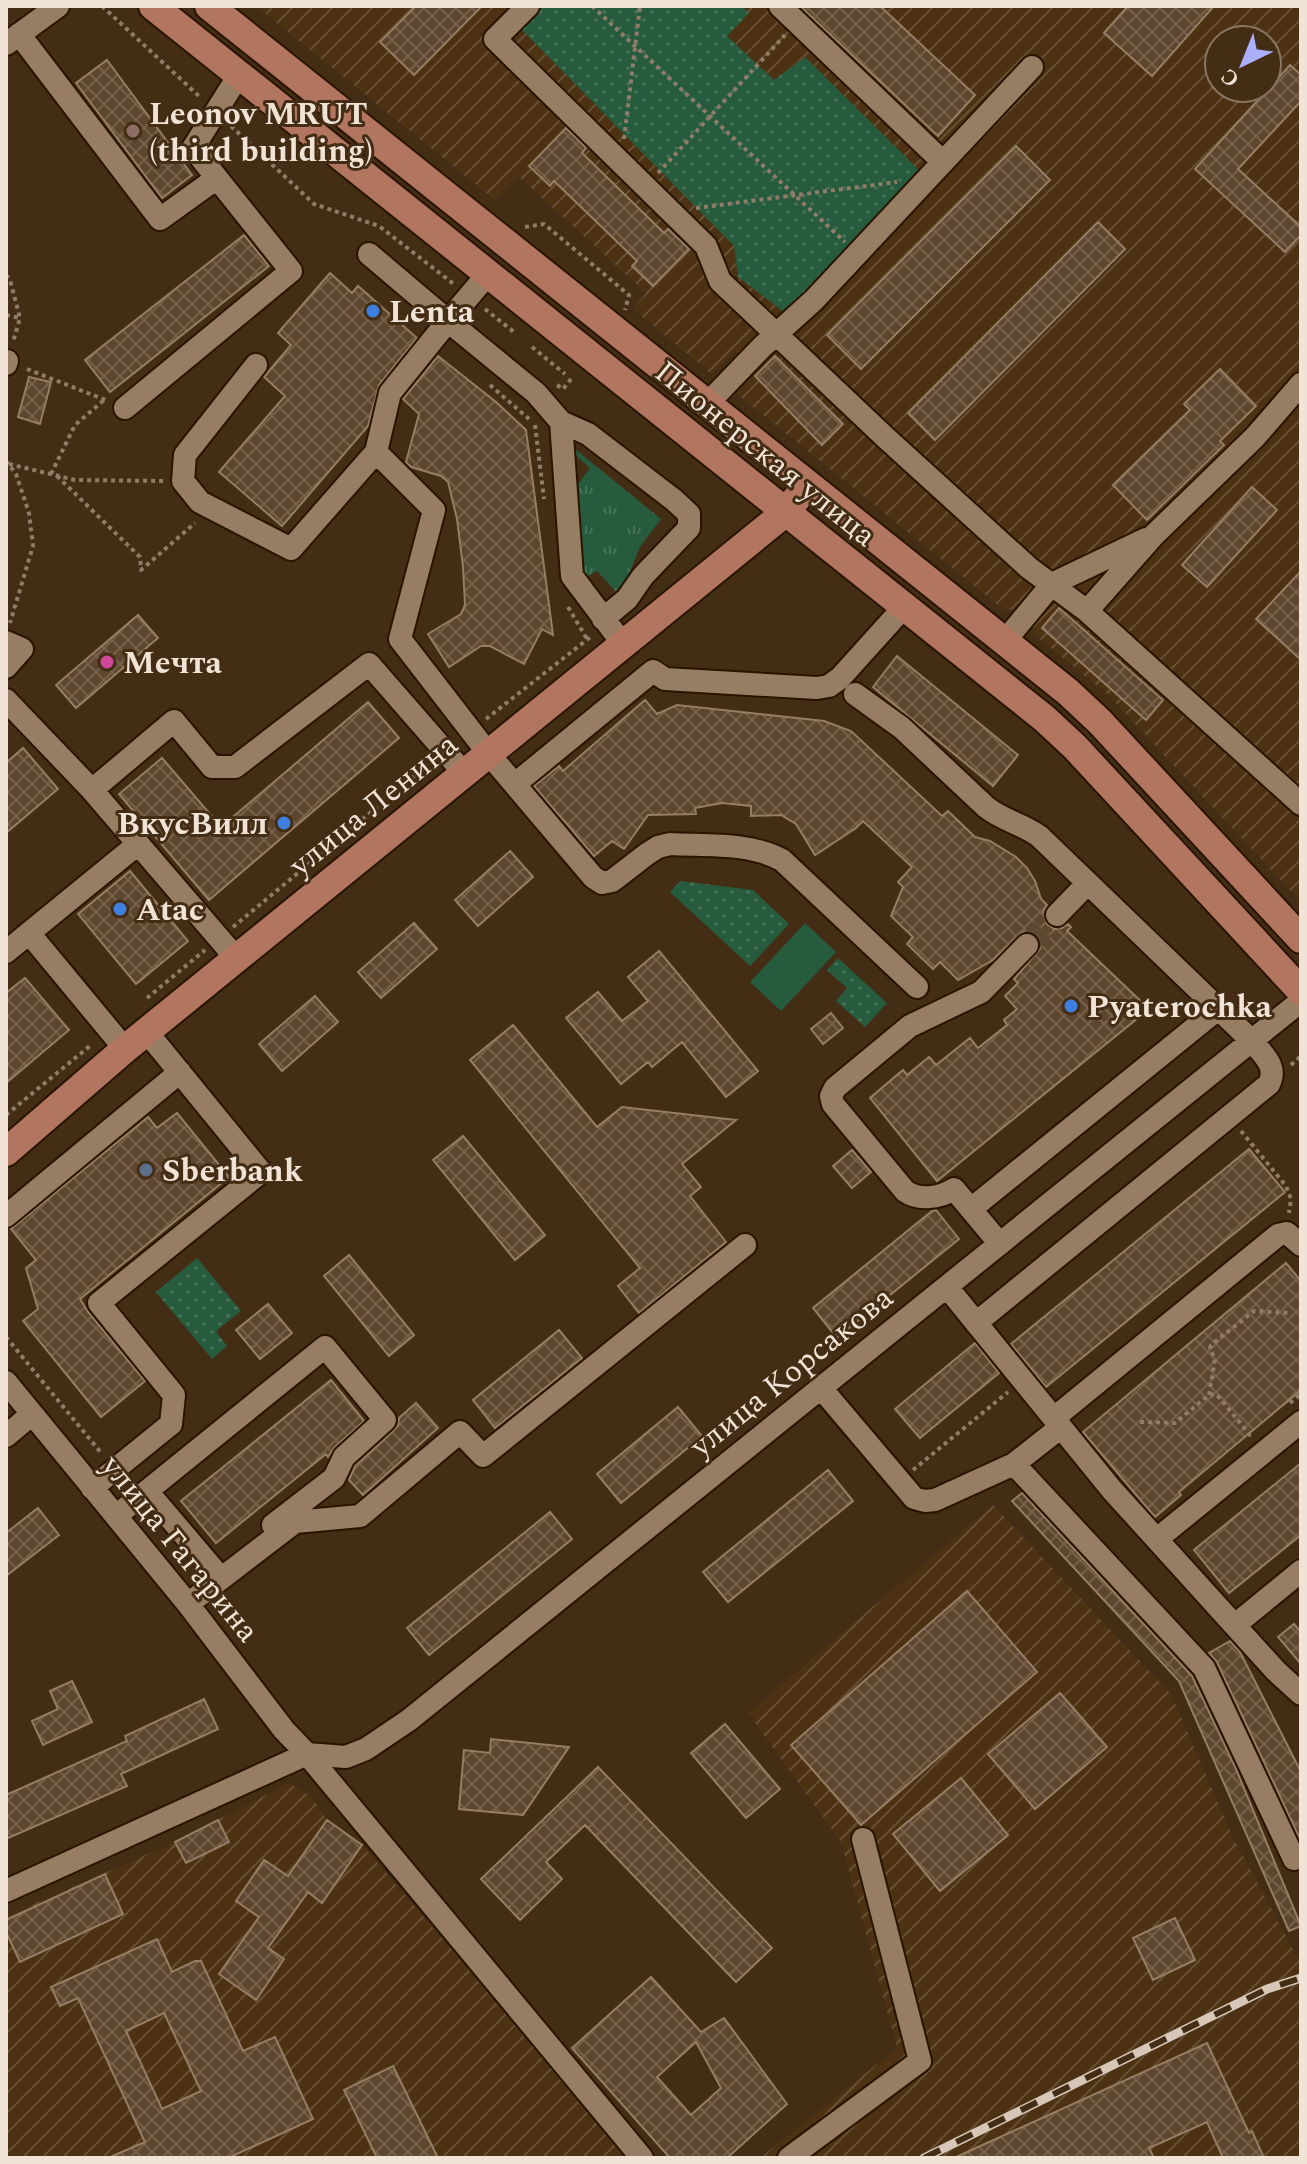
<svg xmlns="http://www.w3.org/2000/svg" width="1307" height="2164" viewBox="0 0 1307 2164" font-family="Spectral,serif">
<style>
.industrial{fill:url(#industrial-furrows);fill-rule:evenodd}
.grass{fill:url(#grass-tufts)}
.park{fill:url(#park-dots)}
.pitch{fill:#275b3d}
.building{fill:url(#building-cross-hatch);stroke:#967d63;stroke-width:2;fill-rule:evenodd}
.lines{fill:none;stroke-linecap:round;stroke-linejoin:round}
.minor-tunnel{stroke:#5d4832;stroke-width:22;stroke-dasharray:22 11;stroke-linecap:butt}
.minor-casing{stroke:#291400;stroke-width:26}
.major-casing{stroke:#291400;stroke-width:32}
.path{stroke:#8f7d69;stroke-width:4;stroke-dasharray:4 4;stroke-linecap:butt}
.minor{stroke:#977d64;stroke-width:22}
.major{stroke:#b27660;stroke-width:28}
.rail-casing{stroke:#d7c7b8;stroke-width:9}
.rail{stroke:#432d15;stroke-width:6;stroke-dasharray:18;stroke-linecap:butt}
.education-dot{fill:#8d6e63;stroke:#432d15;stroke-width:3}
.shop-dot{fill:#3f7fe0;stroke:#432d15;stroke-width:3}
.hotel-dot{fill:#d1479c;stroke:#432d15;stroke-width:3}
.service-dot{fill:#5c6f8a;stroke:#432d15;stroke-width:3}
.labels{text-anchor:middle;stroke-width:6;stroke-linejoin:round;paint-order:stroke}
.poi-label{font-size:32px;font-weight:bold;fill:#f1e3d5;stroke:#432d15;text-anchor:start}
.street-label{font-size:32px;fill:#f1e3d5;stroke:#432d15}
</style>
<defs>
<pattern id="industrial-furrows" width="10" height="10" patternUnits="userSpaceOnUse" patternTransform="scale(2)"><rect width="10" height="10" fill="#4c3113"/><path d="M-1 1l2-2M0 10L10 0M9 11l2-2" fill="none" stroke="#664f34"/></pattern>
<pattern id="grass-tufts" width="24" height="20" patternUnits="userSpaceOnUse" patternTransform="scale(2)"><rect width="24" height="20" fill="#275b3d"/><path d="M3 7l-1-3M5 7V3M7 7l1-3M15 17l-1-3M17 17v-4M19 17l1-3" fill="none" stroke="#477258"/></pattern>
<pattern id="park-dots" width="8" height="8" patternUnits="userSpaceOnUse" patternTransform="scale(2)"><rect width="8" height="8" fill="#275b3d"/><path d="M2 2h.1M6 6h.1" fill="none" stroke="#477258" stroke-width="1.8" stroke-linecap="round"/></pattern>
<pattern id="building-cross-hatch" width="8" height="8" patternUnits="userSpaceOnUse" patternTransform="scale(2)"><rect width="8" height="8" fill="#5d452e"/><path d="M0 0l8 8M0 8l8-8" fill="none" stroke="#75604b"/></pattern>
</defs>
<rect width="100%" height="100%" fill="#432d15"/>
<path class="industrial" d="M256,6H1301V902L1108,695L1034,634L1032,623L1015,609L1004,610L736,393L754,369L735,351L712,374L633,309L646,293L518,176L495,200ZM1219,40H1267V88H1219Z
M993,1505L1171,1694L1232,1835L1297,1957L1301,1955V2158H760L897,2048L841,1842L748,1713Z
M289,1783L312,1797L327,1820L362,1845L631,2158H6V1916L175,1842Z"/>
<path class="grass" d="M575,449L661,519L640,547L620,596L597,571L585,578L573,491L590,468L572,452Z"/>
<path class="park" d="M542,6H741L749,13L727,36L774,80L805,57L921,172L810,292L784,312L738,277L734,246L521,29Z
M680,881L753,890L789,924L750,966L670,892Z
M838,958L887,1003L865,1027L836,1001L847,988L827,970Z
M197,1258L241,1311L216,1331L227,1346L212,1359L156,1292Z"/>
<path class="pitch" d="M805,923L836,952L781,1011L750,982Z"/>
<path class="building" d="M416,6H482L414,75L380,42Z
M800,6H880L975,95L938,136Z
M1128,6H1214L1152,76L1104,33Z
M107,60L192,175L162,198L76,83Z
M1290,65L1301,75V101L1238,169L1301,227V235L1285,252L1195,169Z
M566,128L586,148L582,153L664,233L668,229L689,249L653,286L632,266L637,261L577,203L554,181L550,186L529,166Z
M1016,146L1050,180L861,369L827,335Z
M1098,222L1125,249L935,440L908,413Z
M244,235L269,266L110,392L85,360Z
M330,273L352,293L358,286L417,338L379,385L368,426L282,526L219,472L285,396L264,377L291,345L278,333Z
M438,356L496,402L526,430L553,635L542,629L524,664L490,646H481L449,667L428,634L461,614L465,605L463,567L457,519L448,482L441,476L411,467L406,462L419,414L403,399Z
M775,356L843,424L822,445L755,376Z
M1220,369L1256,406L1220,441L1224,445L1147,520L1113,485L1190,410L1184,404Z
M29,377L51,382L40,424L18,417Z
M1252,487L1277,510L1207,587L1182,565Z
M1301,571V660L1256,619Z
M1059,608L1163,700L1146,720L1042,628Z
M138,615L158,638L76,708L56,685Z
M897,656L1018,755L993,786L873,687Z
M645,700L657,714L677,705L824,721L851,731L942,816L948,811L975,837L990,841L1016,857L1027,868L1035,881L1041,899L1047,905L1043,912L1047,924L1054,929L1062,928L1068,924L1071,927L1067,931L1149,1009L937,1181L870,1098L903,1070L907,1075L929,1057L936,1065L970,1038L978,1048L1007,1025L1004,1020L1017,1009L1005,996L1018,983L1014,979L1040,949L1041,942L1037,936L1030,931L1023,932L993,960L958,980L940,962L933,969L907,944L913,937L891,916L903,887L898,882L912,867L863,821L856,828L815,855L796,824L781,815L751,816V806L722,803L695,808L696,814L648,815L624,849L612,841L594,856L534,786L559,766L563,771Z
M368,702L399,738L209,900L119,794L162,758L221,827Z
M23,748L58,789L6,833V763Z
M510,851L533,877L478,926L455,900Z
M130,871L188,941L136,984L78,914Z
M414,923L437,949L381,998L358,972Z
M659,951L758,1071L726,1097L682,1042L652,1067L648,1062L621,1084L566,1018L598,992L622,1021L648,1001L628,977Z
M25,978L69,1030L6,1083V993Z
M315,996L338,1022L282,1071L259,1044Z
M831,1013L843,1028L823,1044L811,1029Z
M513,1025L597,1127L622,1107L736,1120L682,1164L701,1187L690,1196L726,1242L639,1313L618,1286L640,1268L470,1060Z
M177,1113L229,1177L80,1299L88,1312L145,1381L101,1417L23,1321L38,1309L26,1268L36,1260L11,1229L148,1117L157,1128Z
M463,1136L545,1235L515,1260L433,1160Z
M1249,1149L1285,1192L1046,1387L1011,1344Z
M852,1150L871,1172L852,1188L833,1166Z
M936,1210L959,1239L837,1338L813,1308L932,1211Z
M349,1255L414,1335L389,1356L324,1276Z
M1286,1263L1301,1281V1390L1179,1492L1181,1495L1155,1517L1083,1432Z
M268,1304L292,1333L260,1359L236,1330Z
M559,1330L582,1358L495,1428L473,1400Z
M975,1343L999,1373L920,1438L895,1409Z
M331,1380L364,1421L335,1447L328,1457L326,1454L216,1543L181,1501Z
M416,1403L438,1428L363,1495L349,1480L355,1466L394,1430L398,1425L399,1418Z
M678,1407L702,1436L621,1503L597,1474Z
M1301,1463V1535L1229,1593L1194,1550Z
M828,1470L853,1501L728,1602L703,1572Z
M1022,1493L1192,1676L1236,1769L1301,1926L1289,1931L1179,1681L1012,1501Z
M38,1508L59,1535L6,1576V1533Z
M550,1512L572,1539L429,1655L407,1628Z
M967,1591L1037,1672L861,1825L791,1745Z
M1294,1624L1301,1632V1664L1278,1637Z
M1230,1641L1240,1652L1301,1772V1841L1217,1662L1209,1653Z
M72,1681L92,1722L43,1745L32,1721L58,1709L50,1691Z
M1060,1693L1107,1747L1035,1809L988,1754Z
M204,1699L218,1729L121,1774L127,1786L6,1839V1795L127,1741L125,1736Z
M725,1724L780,1789L746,1818L691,1753Z
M491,1739L569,1747L523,1815L459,1809L464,1750L490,1753Z
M598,1767L772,1948L736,1982L585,1825L546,1862L562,1879L520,1920L481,1879Z
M961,1778L1008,1835L940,1891L893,1834Z
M218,1820L229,1842L186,1863L175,1842Z
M327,1820L362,1845L322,1903L308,1892L268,1948L284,1959L256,2000L219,1974L259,1917L236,1901L264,1860L288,1876Z
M105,1874L123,1914L20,1962L6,1932V1920Z
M1175,1918L1195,1960L1153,1980L1133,1938Z
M157,1939L172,1972L195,1961H201L243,2051L275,2037L313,2119L228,2158H108L145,2142L78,1998L60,2006L51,1987ZM164,2013L201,2091L162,2109L126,2031Z
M651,1977L701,2032L724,2018L787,2104L727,2158H670L572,2048ZM696,2042L721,2088L691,2115L657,2077Z
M1207,2043L1249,2133L1252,2131L1264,2158H1223L1207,2122L1149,2148L1154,2158H954Z
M393,2066L438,2158H377L344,2090Z"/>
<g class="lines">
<path class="minor-tunnel" d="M1027,945L1057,915"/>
<g class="minor-casing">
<path id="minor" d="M528,6L495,39L706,246L720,281L886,438L1029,568L1087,611L1301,804
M780,6L943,162
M19,34L160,219L217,178
M6,44L58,6
M369,254L448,321L488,274
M6,364L7,361
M256,365L185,455L183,481L200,502L291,549L376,452L390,393L448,321L536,393L561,422L572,576L623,644
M707,404L762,347L814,300L1032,67
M125,408L291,271L193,148L239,75
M561,422L588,434L674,500L689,514V528L643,576L627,599L603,619
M376,452L434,510L400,639L488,753L593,877L602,883L612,881L647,854L658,847L670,844C707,846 749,842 782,860L917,987
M1087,611L1154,535L1255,437L1301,384
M6,642L22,649L6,667
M1004,642L1052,584L1146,539
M855,694L902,728L986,807C1002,820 1022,824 1039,836L1252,1041C1263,1055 1278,1066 1269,1084L976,1323
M6,700L92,790
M515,784L653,671L665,679L817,688L829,686L840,678L904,607
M1057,915L1088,883
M29,933L138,844
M6,952L29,933L125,1049
M236,958L92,790L174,721L212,767H235L369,664L464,773
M971,1209L1218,1009
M6,1216L180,1072
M1000,1244L954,1189C940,1198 919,1201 905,1191L833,1104L831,1096L835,1088L910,1026L981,992L1027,945
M947,1287L1112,1490L1276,1671L1301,1694
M6,1382L188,1604L284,1730L307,1754L642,2158
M821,1388L914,1498L925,1501L935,1500L1014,1464L1204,1668L1294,1859
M1054,1418L1278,1235L1287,1233L1301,1245
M6,1436L32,1414
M1014,1464L1061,1427
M92,1488L171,1424L174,1395L99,1303L261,1172L146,1031
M147,1491L214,1570
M116,1516L325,1347L385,1420L344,1457L334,1478L273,1525
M1157,1539L1301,1422
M188,1604L295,1522L360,1516L460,1432L483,1456L745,1245
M1235,1625L1301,1571
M6,1891L307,1754L346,1757L366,1749L409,1720L1301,1001
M789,2158L920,2061L863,1839"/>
</g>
<g class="major-casing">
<path id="major" d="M153,6L1045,719L1075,747L1301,991
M209,6L1068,692L1100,722L1301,939
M6,1152L125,1049L786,512L797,498"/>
</g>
<path class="path" d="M102,6L201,98
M592,6L845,242
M231,126L314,204L379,226L455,285
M624,139L640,6
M658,173L785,35
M696,208L897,182
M525,227L544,224L629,295L625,310
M6,275L10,280L20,318L13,342
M485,309L514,332
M6,315L20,318
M532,347L565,374
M27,369L108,401
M490,385L529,419
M557,385L563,389L571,379
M535,425L544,499
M6,461L16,474L29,513L33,546L10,623
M9,464L75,480L165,481
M51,474L75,425L104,400
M57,476L140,557L141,570L195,523
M568,607L587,639
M486,719L593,635
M233,927L429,764
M147,998L205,950
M1291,1065L1301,1056
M6,1115L91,1045
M1241,1131L1286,1186L1291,1199L1289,1213
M6,1337L102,1454
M1209,1395L1215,1359L1210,1348L1211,1345L1254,1311L1290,1313
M1290,1403L1301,1394
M1140,1422L1175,1423L1209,1395L1215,1394L1219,1397L1250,1435L1252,1434
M913,1470L1008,1392"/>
<use href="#minor" class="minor"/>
<use href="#major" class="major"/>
<g class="rail-casing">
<path id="rail" d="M924,2158L1267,1989L1301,1978"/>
</g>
<use href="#rail" class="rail"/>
</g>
<circle class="education-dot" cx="133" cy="131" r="8"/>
<g class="shop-dot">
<circle cx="373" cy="311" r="8"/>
<circle cx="284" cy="823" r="8"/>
<circle cx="120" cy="909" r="8"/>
<circle cx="1071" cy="1006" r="8"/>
</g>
<circle class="hotel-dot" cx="107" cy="662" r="8"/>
<circle class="service-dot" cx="146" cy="1170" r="8"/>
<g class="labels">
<g class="poi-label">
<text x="149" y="124">Leonov MRUT<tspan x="149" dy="37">(third building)</tspan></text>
<text x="389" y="322">Lenta</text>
<text x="123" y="673">Мечта</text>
<text x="268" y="834" text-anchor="end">ВкусВилл</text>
<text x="136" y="920">Atac</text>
<text x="1087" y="1017">Pyaterochka</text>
<text x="162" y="1181">Sberbank</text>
</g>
<g class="street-label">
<text transform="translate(766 453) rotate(39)" y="11">Пионерская улица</text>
<text transform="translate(373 804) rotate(-39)" y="11">улица Ленина</text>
<text transform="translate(791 1371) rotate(-39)" y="11">улица Корсакова</text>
<text transform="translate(181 1548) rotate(51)" y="11">улица Гагарина</text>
</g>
</g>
<rect width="1307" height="2164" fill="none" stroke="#f1e3d5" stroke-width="16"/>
<g transform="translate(1243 64) rotate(223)"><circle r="38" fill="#432d15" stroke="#897662" stroke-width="2"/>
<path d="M0-6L14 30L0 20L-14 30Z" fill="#acaffb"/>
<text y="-12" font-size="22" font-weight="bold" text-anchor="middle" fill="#f1e3d5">С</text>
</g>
</svg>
